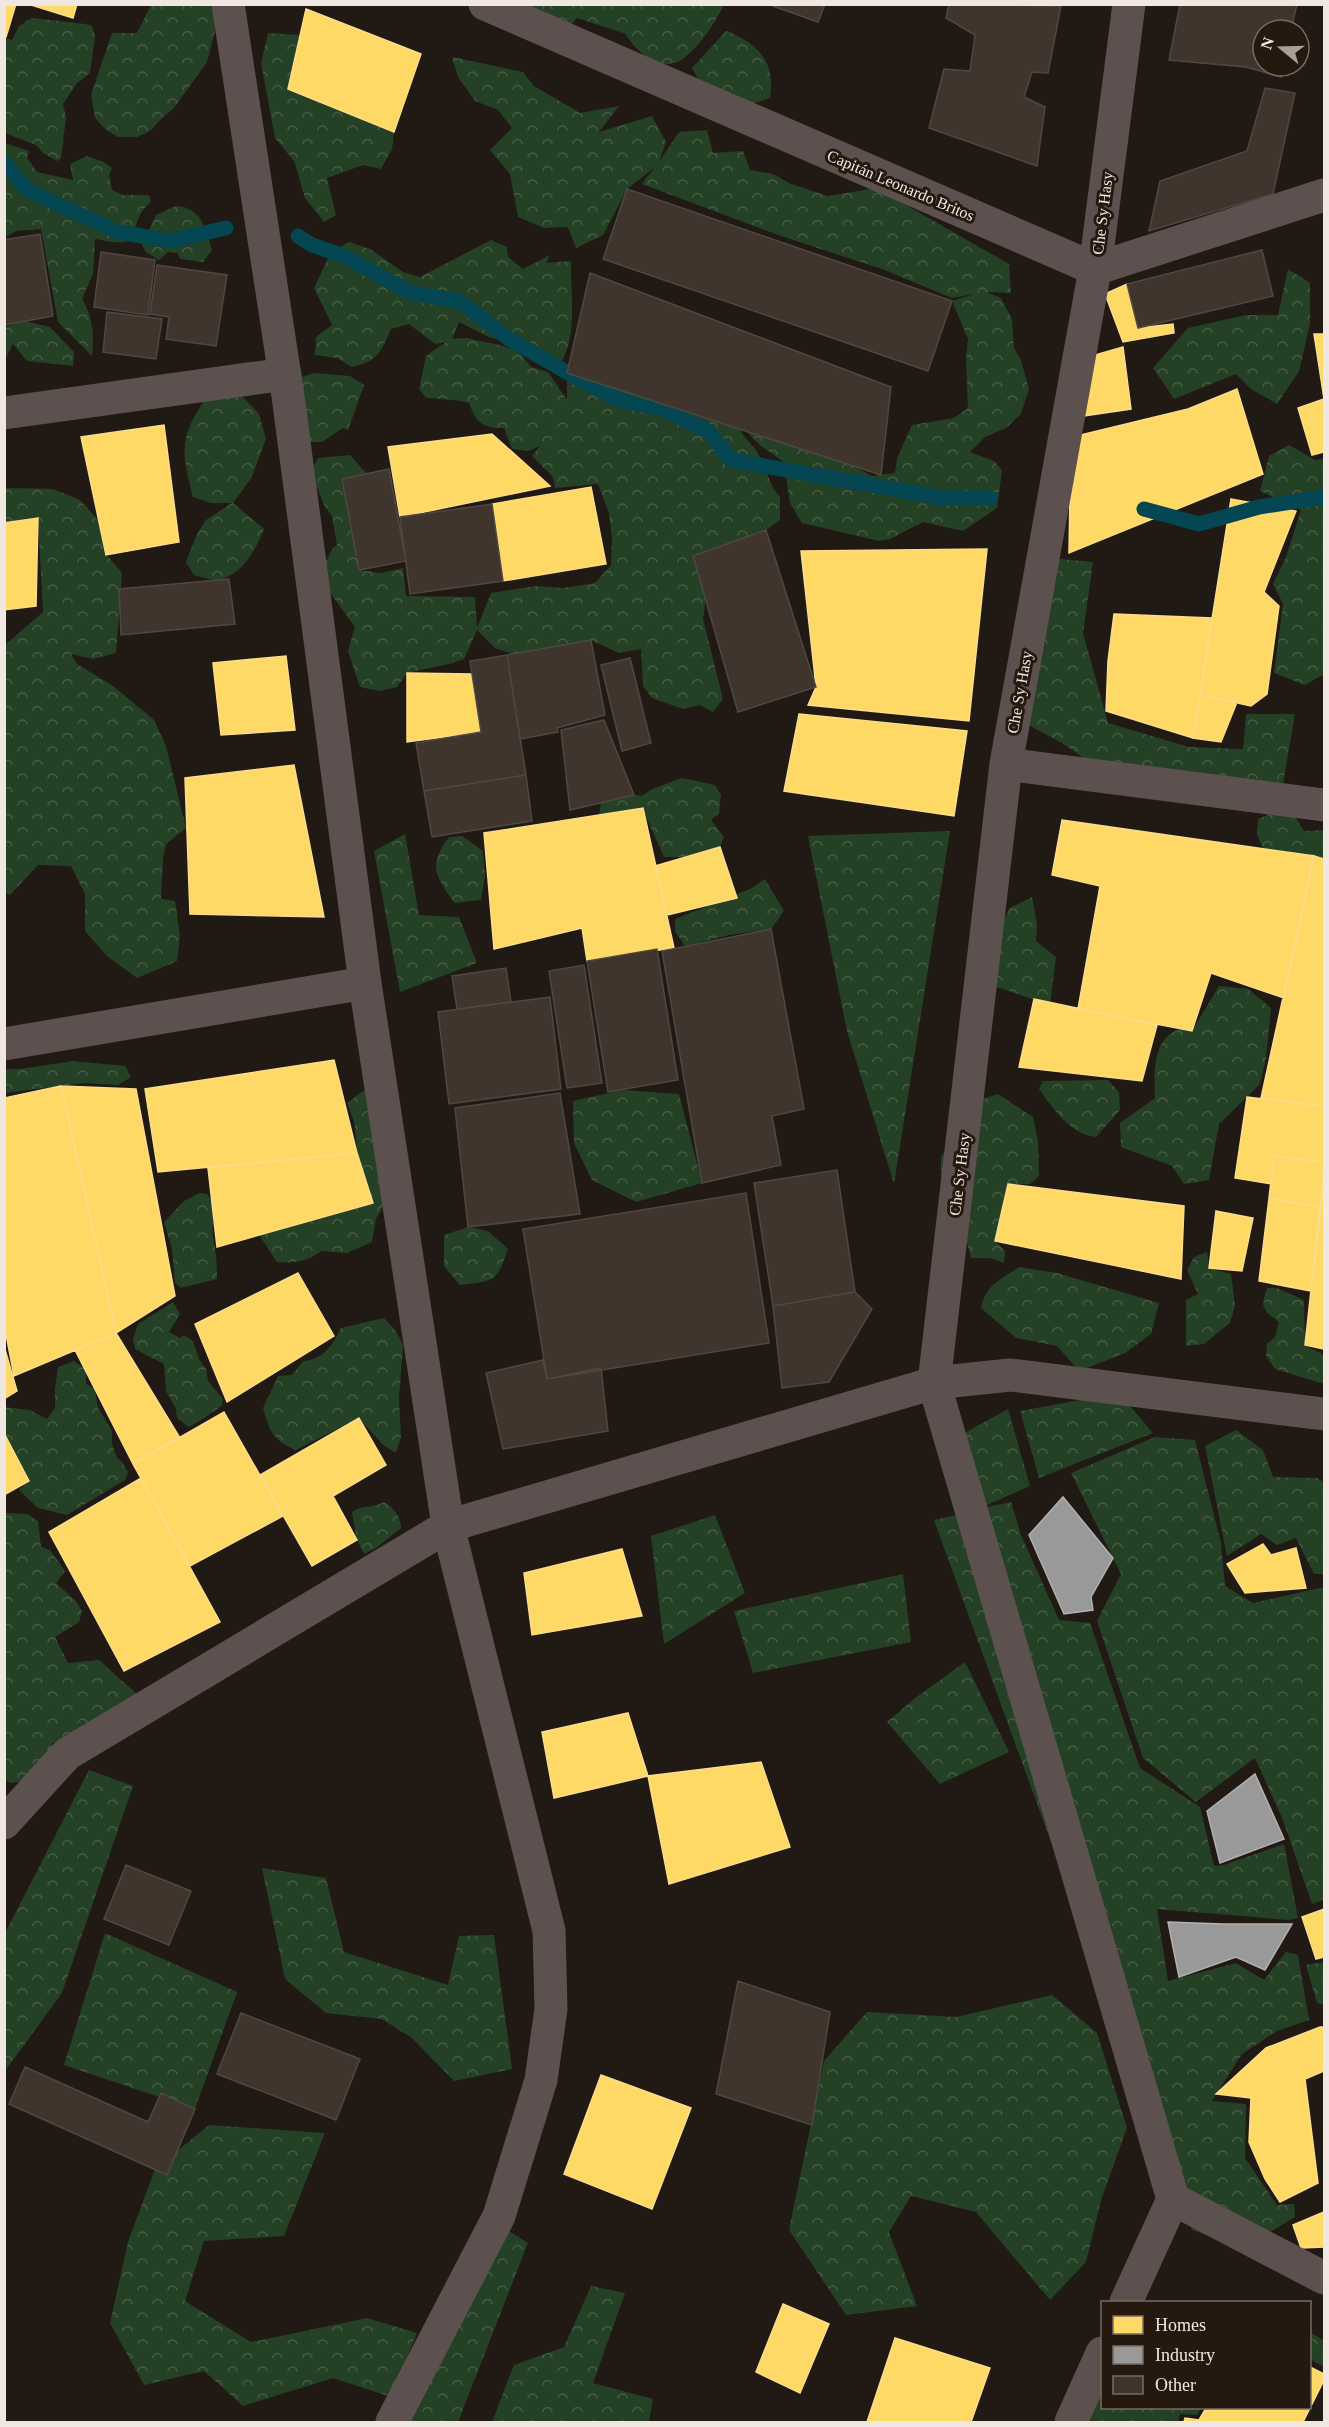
<svg xmlns="http://www.w3.org/2000/svg" width="1329" height="2427" viewBox="0 0 1329 2427" font-family="'Times New Roman',serif">
<style>
.forest{fill:url(#forest-crowns)}
.homes{fill:#ffd966;stroke:#fbdd8b;stroke-width:1.5}
.industry{fill:#999;stroke:#b3b0af;stroke-width:1.5}
.lines{fill:none;stroke-linecap:round;stroke-linejoin:round}
.stream{stroke:#044651;stroke-width:15}
.building{fill:#40352d;stroke:#4e4844;stroke-width:1.5}
.minor{stroke:#5d514f;stroke-width:33}
.labels{text-anchor:middle;stroke-width:6;stroke-linejoin:round;paint-order:stroke}
.street-label{font-size:16px;fill:#f1e7e1;stroke:#25180f}
</style>
<defs>
<pattern id="forest-crowns" width="20" height="18" patternUnits="userSpaceOnUse" patternTransform="scale(1.5)"><rect width="20" height="18" fill="#254125"/><path d="M2 6a3 3 0 1 1 6 0M12 15a3 3 0 1 1 6 0" fill="none" stroke="#455c44"/></pattern>
</defs>
<rect width="100%" height="100%" fill="#201914"/>
<path class="forest" d="M151,5H219L218,19L207,62L174,108L160,120L150,131L137,137H118L105,129L95,118L91,95L112,33H137Z
M530,5L723,4L724,5C714,24 701,45 684,58C664,75 635,52 626,34L577,18L561,37L536,14Z
M32,18L85,24L92,26L95,36L90,73L77,83L63,104L66,117L61,158L57,161L43,153L36,145L5,133V38L12,40L19,26Z
M726,31C758,43 776,62 770,98L752,104L703,88L692,68Z
M268,33L301,35L288,89L394,132L392,149L381,169L363,165L327,178L336,215L324,222L305,198L294,161L275,138L261,63Z
M452,57L523,72L534,86L580,113L619,106L599,132L652,116L666,142L659,162L679,132L707,130L713,153L743,151L750,170L773,174L791,184L828,196L876,188L1009,264L1011,293L986,292L1001,298L1012,319L1014,348L1021,360L1029,389L1021,414L1006,428L985,437L970,452L994,461L1002,470L997,508L963,531L923,522L890,539L879,541L802,523L790,503L784,462L761,446L746,431L845,462L872,476L895,473L897,458L912,425L954,418L968,408L966,359L968,339L952,301L974,294L952,298L882,269L781,236L642,184L654,168L627,189L603,235L576,248L568,227L544,228L518,217L510,174L490,150L512,128L498,110L475,101L458,77Z
M5,143L29,151L27,158L37,172L73,180L70,164L87,156L104,162L112,168L109,175L112,190L123,195H149L151,202C138,213 136,223 133,240C120,245 108,241 95,239L93,274L82,299C93,317 94,335 92,356L58,322L41,229L16,231L5,237Z
M176,206C201,207 206,229 212,250L203,262L180,259L178,253L168,252L159,260L146,252L140,241L149,230L156,215Z
M491,240L507,247L508,257L523,269L550,255L546,263L571,261C570,294 579,339 558,367L518,344L491,338L459,322L452,339L466,338L500,345L519,352L531,367L548,372L567,400V373L741,429L742,434L757,451L773,488L780,497V520L766,530L728,544L706,598L703,619L723,699L713,712L700,705L683,709L652,698L643,686L641,649L619,653L591,640L513,654L495,648L477,630L464,659L453,663L407,673L397,687L379,691L360,687L348,651L355,627L319,577L332,549L337,545L332,516L324,505L311,472L318,458L350,455L367,474L342,479L359,570L381,573L403,568L406,596L475,597L477,628L491,593L536,586L563,588L595,583L611,565L612,539L609,513L598,484L555,488L553,477L532,456L540,446L528,451L512,449L504,428C483,429 476,422 469,403C453,399 442,399 426,398L419,389L426,356L447,341L435,344L409,324L391,329C381,352 378,361 352,367L337,358L315,355L316,337L332,325L314,288L331,252L349,242L370,249L403,272L420,277Z
M1288,269L1310,283V324L1299,371L1277,404L1251,389L1236,374L1174,399L1153,368L1188,328L1246,315H1278Z
M25,321L50,327L74,352L73,366L27,361L13,344L5,359V327Z
M314,373L350,376L364,385L348,430L343,428L322,442H289L298,378Z
M240,394L259,414L266,439L252,477L233,503L264,529C256,549 244,572 222,579C214,582 202,577 194,575L186,562L196,536L206,520L232,503H211L193,497C181,451 179,438 206,398Z
M1289,445L1315,460L1324,459V674L1305,685L1274,673L1283,604L1273,584L1286,557L1301,510L1260,491L1269,456Z
M5,488L53,489L80,500L99,521L106,554L122,573L116,653L93,659L71,654L77,664L113,686L154,720L166,746L186,828L166,844L163,858L161,899L175,901L180,935L177,961L137,978L107,956L85,931V894L71,866L38,865L10,895L5,893V645L43,612L38,518L5,523Z
M1028,556L1093,562L1083,633L1108,723L1189,747L1243,749L1246,714H1295L1282,790L1085,759L1062,743L1004,712Z
M682,778L715,785L721,795L719,814L711,820L724,837L720,847L689,857H664L642,808L599,815L601,803L634,795L642,796L652,789Z
M1275,812L1296,818L1304,831L1324,830V860L1264,850L1257,835L1258,819Z
M950,831L894,1184L847,1031L808,836Z
M405,834L419,915L459,917L477,963L400,992L374,851Z
M462,836L483,851L485,876L481,900L454,903C436,875 427,867 449,837Z
M765,879L784,911L771,929L729,935L685,946L675,931V919L750,889Z
M1032,897L1037,924L1036,941L1056,957L1050,1005L997,987L973,972L968,948L997,933L1010,908Z
M1219,986L1248,989L1271,1008L1266,1059L1260,1084L1219,1124L1209,1180L1184,1184L1172,1166L1121,1147L1120,1123L1155,1098C1154,1077 1152,1038 1178,1030C1182,1029 1188,1030 1192,1031Z
M73,1061L125,1066L131,1077L118,1085L84,1083L5,1093V1069H20Z
M1108,1080L1119,1092L1120,1110L1096,1137C1068,1133 1055,1110 1039,1089L1043,1081Z
M371,1085L386,1197L380,1212L376,1218L372,1242L347,1253L321,1251C308,1262 294,1263 277,1262L259,1235L373,1203L358,1158L354,1121L347,1103Z
M623,1090L679,1094L702,1183L636,1202L592,1180L574,1143L573,1101Z
M998,1094L1033,1117L1038,1141L1039,1176L1030,1184H1008L995,1241L1005,1251L1004,1263L990,1258H971L964,1232L941,1177V1157L977,1101Z
M200,1193L207,1194C217,1206 211,1222 213,1236C216,1251 217,1264 217,1279L181,1288L175,1283L172,1249L164,1222L184,1201Z
M468,1227L488,1231L508,1249C497,1283 493,1281 460,1285L444,1266V1235Z
M1207,1252L1209,1268L1231,1274L1235,1306L1230,1323L1204,1344L1186,1346V1300L1198,1294L1187,1270L1194,1257Z
M1019,1267L1057,1273L1159,1303L1151,1334L1125,1353L1079,1371L1057,1346L1016,1338L981,1308C985,1286 1001,1279 1019,1267Z
M1267,1288H1277L1304,1300L1305,1345L1324,1355V1384L1275,1369L1266,1356L1267,1344L1275,1337L1279,1322C1263,1310 1260,1308 1267,1288Z
M173,1302L180,1314L169,1332L180,1338L184,1335L193,1341L199,1359L206,1369L208,1381L223,1399L222,1406C210,1413 201,1421 189,1427L177,1418L176,1409L166,1391L164,1364L135,1349L133,1339L138,1324Z
M384,1318L396,1331L403,1345L399,1399L401,1437L396,1453L383,1445L359,1418L296,1450C274,1441 269,1431 263,1408L278,1376L292,1375L303,1361C323,1360 333,1345 341,1328Z
M74,1361L86,1370V1384L95,1389L98,1408L112,1431V1444L117,1458L122,1462L128,1472L125,1480L67,1515L38,1508L19,1490L29,1480L5,1433L4,1407L30,1410L47,1419L55,1408V1389L58,1367Z
M1119,1393L1153,1433L1039,1478L1020,1411Z
M1008,1409L1030,1486L978,1509L1011,1502L1021,1535L1059,1620L1090,1623L1140,1768L1200,1807L1214,1866L1224,1865L1284,1844L1298,1918L1289,1920L1157,1909L1168,1981L1236,1963L1264,1980L1286,1952L1298,1955L1309,2020L1277,2031L1242,2054L1212,2101L1246,2104L1245,2158L1277,2205L1294,2204L1295,2217L1243,2248L1192,2230L934,1520L964,1513L941,1446Z
M1236,1430L1263,1450L1273,1477L1317,1478L1324,1482V1574H1314L1296,1538L1277,1545L1261,1534L1227,1556L1205,1446Z
M1155,1437L1195,1440L1221,1543L1225,1586L1253,1603L1324,1587V1900L1312,1904L1283,1820L1255,1758L1196,1802L1143,1758L1097,1621L1121,1574L1071,1473Z
M384,1502C394,1508 401,1517 401,1528L376,1548L364,1554L357,1540L352,1512C362,1505 374,1508 384,1502Z
M4,1513L27,1514L38,1521L41,1547L50,1550L65,1571L56,1583L76,1601L82,1611L79,1622L55,1637L68,1663L99,1660L138,1695L83,1728L53,1743L35,1779L11,1783L4,1779Z
M715,1515L745,1593L664,1644L651,1536Z
M903,1574L911,1642L753,1673L734,1611Z
M965,1662L1009,1752L940,1784L887,1722L914,1699Z
M89,1770L133,1786L62,1993L5,2071V1933Z
M262,1868L326,1878L344,1952L448,1985L459,1936L494,1935L512,2069L454,2081L412,2038L382,2019L326,2013L285,1979Z
M105,1933L237,1992L195,2109L64,2065Z
M1324,1962V2005L1317,2003L1306,1965Z
M1052,1995L1097,2033L1127,2128L1101,2200L1086,2262L1050,2300L976,2212L911,2196L889,2232L917,2306L846,2315L789,2230L824,2061L867,2012L956,2017Z
M209,2125L325,2133L284,2236L204,2241L185,2301L251,2342L367,2318L417,2333L391,2397L333,2378L243,2406L204,2371L144,2385L110,2323L128,2242L155,2169Z
M482,2214L528,2243L458,2422H397Z
M591,2286L625,2293L593,2383L653,2399L649,2422H492L514,2365L564,2347Z
M1310,2332L1324,2341V2367L1310,2359Z
M1102,2365V2408H1201L1197,2415L1180,2414L1178,2422H1072Z"/>
<path class="homes" d="M4,4H16L6,37H4Z
M28,4H77L73,18Z
M306,9L421,54L394,132L288,89Z
M1127,284L1138,328L1173,324L1174,333L1123,342L1105,294Z
M1314,334H1324V452L1312,455L1298,408L1324,399Z
M1123,347L1131,409L1083,416L1088,357Z
M1237,389L1263,474L1069,553L1070,491L1080,435L1188,409Z
M164,425L179,542L106,555L81,437Z
M492,434L550,486L400,517L388,447Z
M591,487L606,564L503,581L492,504Z
M1231,499L1296,511L1264,592L1279,606L1267,694L1251,706L1200,695Z
M38,518L36,606L4,610V523Z
M987,549L969,721L808,705L816,687L801,551Z
M1114,614L1212,618L1193,738L1106,711L1108,661Z
M286,656L295,730L221,735L213,663Z
M407,673L472,674L481,732L407,742Z
M1200,695L1237,702L1221,742L1193,738Z
M799,714L967,731L954,816L784,791Z
M294,765L324,917L190,914L185,778Z
M643,808L674,948L587,961L582,928L494,949L484,833Z
M1062,820L1314,856L1284,998L1211,973L1192,1031L1078,1009L1100,886L1052,875Z
M720,847L737,898L667,915L655,866Z
M1314,856L1324,859V1106L1261,1098Z
M1034,999L1157,1025L1142,1081L1019,1067Z
M334,1060L357,1153L158,1172L145,1089Z
M61,1086L116,1333L14,1376L4,1324V1098Z
M61,1086L136,1089L175,1296L116,1333Z
M1247,1097L1324,1106V1162L1274,1156L1271,1184L1235,1178Z
M357,1153L373,1203L217,1247L208,1168Z
M1274,1156L1324,1162L1321,1207L1269,1198Z
M1324,1171V1349L1305,1345Z
M1008,1184L1184,1206L1181,1279L995,1241Z
M1269,1198L1321,1207L1311,1291L1259,1281Z
M1216,1211L1253,1218L1242,1271L1209,1268Z
M298,1273L334,1336L227,1402L195,1324Z
M116,1333L180,1438L133,1464L75,1350Z
M4,1346L17,1391L4,1399Z
M224,1412L283,1516L190,1566L133,1464Z
M359,1418L386,1465L333,1496L357,1540L312,1566L260,1475Z
M4,1433L29,1481L4,1495Z
M141,1478L220,1622L124,1671L49,1532Z
M1263,1544L1271,1555L1296,1548L1306,1588L1245,1593L1227,1564Z
M622,1549L642,1616L532,1635L524,1573Z
M628,1713L648,1776L554,1798L542,1732Z
M761,1762L790,1847L669,1884L648,1776Z
M1324,1909V1957L1316,1959L1302,1917Z
M1320,2027H1324V2071L1305,2079L1318,2183L1280,2202L1265,2179L1249,2142L1251,2098L1216,2094L1266,2048Z
M601,2075L691,2108L652,2209L564,2174Z
M1324,2212V2247L1301,2248L1293,2225Z
M783,2304L829,2324L800,2393L756,2372Z
M895,2338L990,2368L971,2422H867Z
M1310,2367L1324,2374V2380L1303,2422H1184L1185,2418L1199,2420L1206,2408H1310Z"/>
<path class="industry" d="M1063,1497L1113,1558L1091,1597L1093,1610L1064,1614L1029,1535Z
M1255,1774L1284,1839L1220,1863L1207,1811Z
M1168,1922L1223,1924H1292L1265,1970L1236,1957L1179,1977Z"/>
<g class="lines">
<path class="stream" d="M4,162L27,190L118,232L171,241L226,228
M298,236L312,245L344,256L411,293L459,301L509,339L584,382L619,400L663,409L709,432L731,460L943,498H990
M1144,509L1199,524L1259,507L1324,497"/>
</g>
<path class="building" d="M767,4H825L818,22Z
M949,4L1061,6L1048,73L1032,72L1024,97L1045,107L1037,166L929,128L944,69L970,71L975,35L946,18Z
M1180,4H1297L1291,30H1263V66H1283L1281,77L1246,67L1169,60Z
M1265,88L1295,93L1273,194L1149,231L1160,181L1247,151Z
M627,189L952,301L928,371L603,259Z
M40,234L53,316L4,325V240Z
M1262,250L1273,296L1138,328L1127,284Z
M101,252L155,260L148,315L94,307Z
M157,265L227,275L216,346L166,339L169,317L150,314Z
M590,273L891,387L881,475L567,373Z
M107,312L162,319L156,359L103,352Z
M389,469L406,561L359,570L342,479Z
M492,504L503,581L410,594L400,517Z
M766,530L816,687L738,712L693,556Z
M229,579L235,624L121,635L119,589Z
M591,640L605,715L557,728L558,732L520,739L507,655Z
M507,655L526,775L424,791L416,743L481,732L470,661Z
M630,658L651,743L622,751L601,665Z
M604,720L634,795L570,810L561,730Z
M526,775L532,821L432,837L424,791Z
M771,929L804,1109L772,1116L781,1165L702,1183L662,951Z
M657,949L678,1080L608,1092L587,961Z
M584,965L602,1083L567,1088L549,971Z
M506,968L511,1002L457,1009L452,976Z
M550,997L561,1089L449,1104L438,1012Z
M560,1093L580,1214L468,1227L455,1108Z
M837,1170L855,1292L773,1306L754,1183Z
M746,1193L769,1343L547,1379L523,1229Z
M855,1292L872,1309L829,1382L782,1388L773,1306Z
M543,1360L547,1379L601,1368L608,1431L503,1449L486,1373Z
M126,1865L191,1891L169,1945L104,1919Z
M738,1981L830,2012L812,2125L716,2094Z
M241,2013L360,2059L336,2120L217,2074Z
M25,2067L148,2122L161,2093L195,2109L167,2175L9,2104Z"/>
<g class="lines">
<path class="minor" d="M228,4L288,396L365,983L448,1526L549,1931L551,2009L541,2080L499,2216L392,2422
M485,4L1095,269L1324,195
M4,413L285,374
M1006,764L1324,805
M4,1044L365,983
M4,1823L67,1754L448,1526L934,1383L1010,1375L1324,1414
M1173,2199L1324,2278
M1126,2302L1173,2199L934,1383L1006,764L1095,269L1129,4
M1071,2422L1102,2353"/>
</g>
<g class="labels">
<g class="street-label">
<text transform="translate(901 185) rotate(23)" y="6">Capitán Leonardo Britos</text>
<text transform="translate(1102 213) rotate(-83)" y="6">Che Sy Hasy</text>
<text transform="translate(1019 692) rotate(-80)" y="6">Che Sy Hasy</text>
<text transform="translate(959 1174) rotate(-83)" y="6">Che Sy Hasy</text>
</g>
</g>
<rect width="1329" height="2427" fill="none" stroke="#f1e7e1" stroke-width="12"/>
<rect x="1101" y="2301" width="210" height="108" fill="#25180f" stroke="#776b63" stroke-width="1.5"/>
<rect x="1113" y="2316" width="30" height="18" fill="#ffd966" stroke="#776b63" stroke-width="1.5"/>
<text x="1155" y="2331" font-size="18" fill="#f1e7e1">Homes</text>
<rect x="1113" y="2346" width="30" height="18" fill="#999999" stroke="#776b63" stroke-width="1.5"/>
<text x="1155" y="2361" font-size="18" fill="#f1e7e1">Industry</text>
<rect x="1113" y="2376" width="30" height="18" fill="#40352d" stroke="#776b63" stroke-width="1.5"/>
<text x="1155" y="2391" font-size="18" fill="#f1e7e1">Other</text>
<g transform="translate(1281 48) rotate(289)"><circle r="28" fill="#25180f" stroke="#776b63" stroke-width="1.5"/>
<path d="M0-4.5L10 22L0 15L-10 22Z" fill="#a89f99"/>
<text y="-9" font-size="16" font-weight="bold" text-anchor="middle" fill="#f1e7e1">N</text>
</g>
</svg>
